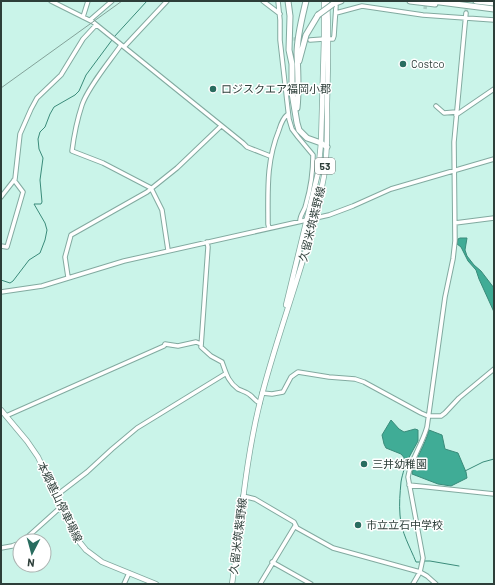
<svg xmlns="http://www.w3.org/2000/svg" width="495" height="585" viewBox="0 0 495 585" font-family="Barlow,'Noto Sans JP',sans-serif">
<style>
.water{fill:#40ac96;stroke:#3a8b7a}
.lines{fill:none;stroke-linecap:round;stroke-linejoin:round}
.stream{stroke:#3a8b7a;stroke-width:1}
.minor-tunnel{stroke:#abd0c6;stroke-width:3.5;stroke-dasharray:3.5 2;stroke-linecap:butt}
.minor-casing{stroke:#82aaa0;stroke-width:5.5}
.major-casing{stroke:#82aaa0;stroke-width:6}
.highway-casing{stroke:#82aaa0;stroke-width:7}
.minor{stroke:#fff;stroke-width:3.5}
.major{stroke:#fff;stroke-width:4.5}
.highway{stroke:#fff;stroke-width:5}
.rail{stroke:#83a299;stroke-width:1}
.highway-bridge-casing{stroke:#82aaa0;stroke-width:7;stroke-linecap:butt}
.highway-bridge{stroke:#fff;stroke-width:5}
.poi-dot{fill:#296c5f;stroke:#fff;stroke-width:1.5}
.labels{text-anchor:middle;stroke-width:3;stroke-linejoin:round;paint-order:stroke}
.shield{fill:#fff;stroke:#6c7874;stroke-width:1}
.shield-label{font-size:10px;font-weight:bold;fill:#2d3e39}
.poi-label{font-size:11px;fill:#2d3e39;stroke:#fff;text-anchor:start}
.street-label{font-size:11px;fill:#2d3e39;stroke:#fff}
</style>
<rect width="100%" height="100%" fill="#caf4e9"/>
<path class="water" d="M460,238H467L465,250L467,256L474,265L481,271L494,288V312L479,279L476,270L468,261L461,247L457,244L458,239Z
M391,420L399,429L404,432L415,429L418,430V441L407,461L401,454L386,448L384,444L382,435Z
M429,430L442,435L445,449L458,453L466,472L467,478L451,486L438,484L412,474C415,458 425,446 429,430Z"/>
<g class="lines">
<path class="stream" d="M114,37L147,1
M1,280L10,283L13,281L29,260L40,253L45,240L47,230L45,223L34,204H41L42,202L40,180L43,158L39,149L38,139L40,132L45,127L50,114L54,107L75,95L79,91L86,75L112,40
M404,458C407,465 402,474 401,482C400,493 399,504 400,515C401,532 410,547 416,562H420
M465,471L483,462L494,459
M424,561H430L459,566"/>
<path class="minor-tunnel" d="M425,9L426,2
M466,13L467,1
M288,39H306"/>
<g class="minor-casing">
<path id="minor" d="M51,1L93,22L243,143L247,147L270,156
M263,1L280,14
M278,1L280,20V40L289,119L292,129L298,137L313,155C313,172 311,187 306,204C305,211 300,214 300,221
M336,13L362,6L423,15L494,20
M83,17L88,1
M90,20L112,1
M329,39H333L334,36L336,6
M310,40L324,39
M121,45C110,61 88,87 82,105C77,120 74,135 72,151L103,163L151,188L162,210L168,250
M124,47L167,1
M436,106L444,113L456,112
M456,115L494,89
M1,197L15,179L20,134L31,109L37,98L61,75L83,39L96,25
M455,223L494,218
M269,228L268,224C268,190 266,162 279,130C281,123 283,118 288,114
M207,242L208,247L201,347L211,356L222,362C226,373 228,382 238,389C242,391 247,392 250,395C254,398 255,401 260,403
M1,246L7,247L23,192L14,180
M68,277L65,257L71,235L147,192L177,168L221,126
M1,292L42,286L124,261L329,215L353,206L391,189L494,159
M262,393L272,394L283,392L291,377L298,372L329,377L355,379L364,382L421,413L428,416H441L445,413L459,398L494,369
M6,416L164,346L165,344L178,346L196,342L201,344
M409,485L494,494
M57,495L87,472L112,449L137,428L225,374
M243,496L255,499L294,522L297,528L333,548L420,572L427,576L436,584
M23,541L62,506
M1,548L12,546L20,543
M272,562L311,584
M124,584L129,573
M260,584L295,526
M413,584L420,572L423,558L408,477C411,459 422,445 427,427L445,297L453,259L455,241L454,142L466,13"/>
</g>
<g class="major-casing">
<path id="major" d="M286,305L318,173L321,143L324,39V1
M1,410L27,441L38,457L77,539L86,550L102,562L156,584
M232,584C241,524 245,462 260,402C279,326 310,253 324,176C328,152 327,127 327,104C328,69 329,35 327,1"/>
</g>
<g class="highway-casing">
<path id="highway" d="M288,1L290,16L289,50L292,64V93L297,123L299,130L307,138L321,143L327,147
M410,1L435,4
M432,1L494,9
M476,1L494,3
M333,4L341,1
M299,61L306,35L318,15
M297,108C299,90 298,72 297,54C297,36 302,18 306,1"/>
</g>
<use href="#minor" class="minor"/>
<use href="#major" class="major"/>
<use href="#highway" class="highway"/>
<path class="rail" d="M1,88L122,1"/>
<g class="highway-bridge-casing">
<path id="highway-bridge" d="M318,15L333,4"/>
</g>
<use href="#highway-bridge" class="highway-bridge"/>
</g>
<g class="poi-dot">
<circle cx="403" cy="64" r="4"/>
<circle cx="213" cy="89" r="4"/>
<circle cx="364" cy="464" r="4"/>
<circle cx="358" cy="525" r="4"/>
</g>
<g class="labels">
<rect class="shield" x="315" y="158" width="20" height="16" rx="3"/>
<g class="shield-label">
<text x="325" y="170">53</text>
</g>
<g class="poi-label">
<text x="411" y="68">Costco</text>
<text x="221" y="93">ロジスクエア福岡小郡</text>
<text x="372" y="468">三井幼稚園</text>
<text x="366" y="529">市立立石中学校</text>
</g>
<g class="street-label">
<text transform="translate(312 224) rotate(-76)" y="4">久留米筑紫野線</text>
<text transform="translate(60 502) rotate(64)" y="4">本郷基山停車場線</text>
<text transform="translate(238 536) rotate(-83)" y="4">久留米筑紫野線</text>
</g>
</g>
<rect width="495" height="585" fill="none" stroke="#2d3e39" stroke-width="4"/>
<g transform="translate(32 553) rotate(186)"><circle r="19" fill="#ffffff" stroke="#abb2b0"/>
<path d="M0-3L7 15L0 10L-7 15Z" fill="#296c5f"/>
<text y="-6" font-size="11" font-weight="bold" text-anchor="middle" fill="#2d3e39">N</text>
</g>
</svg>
